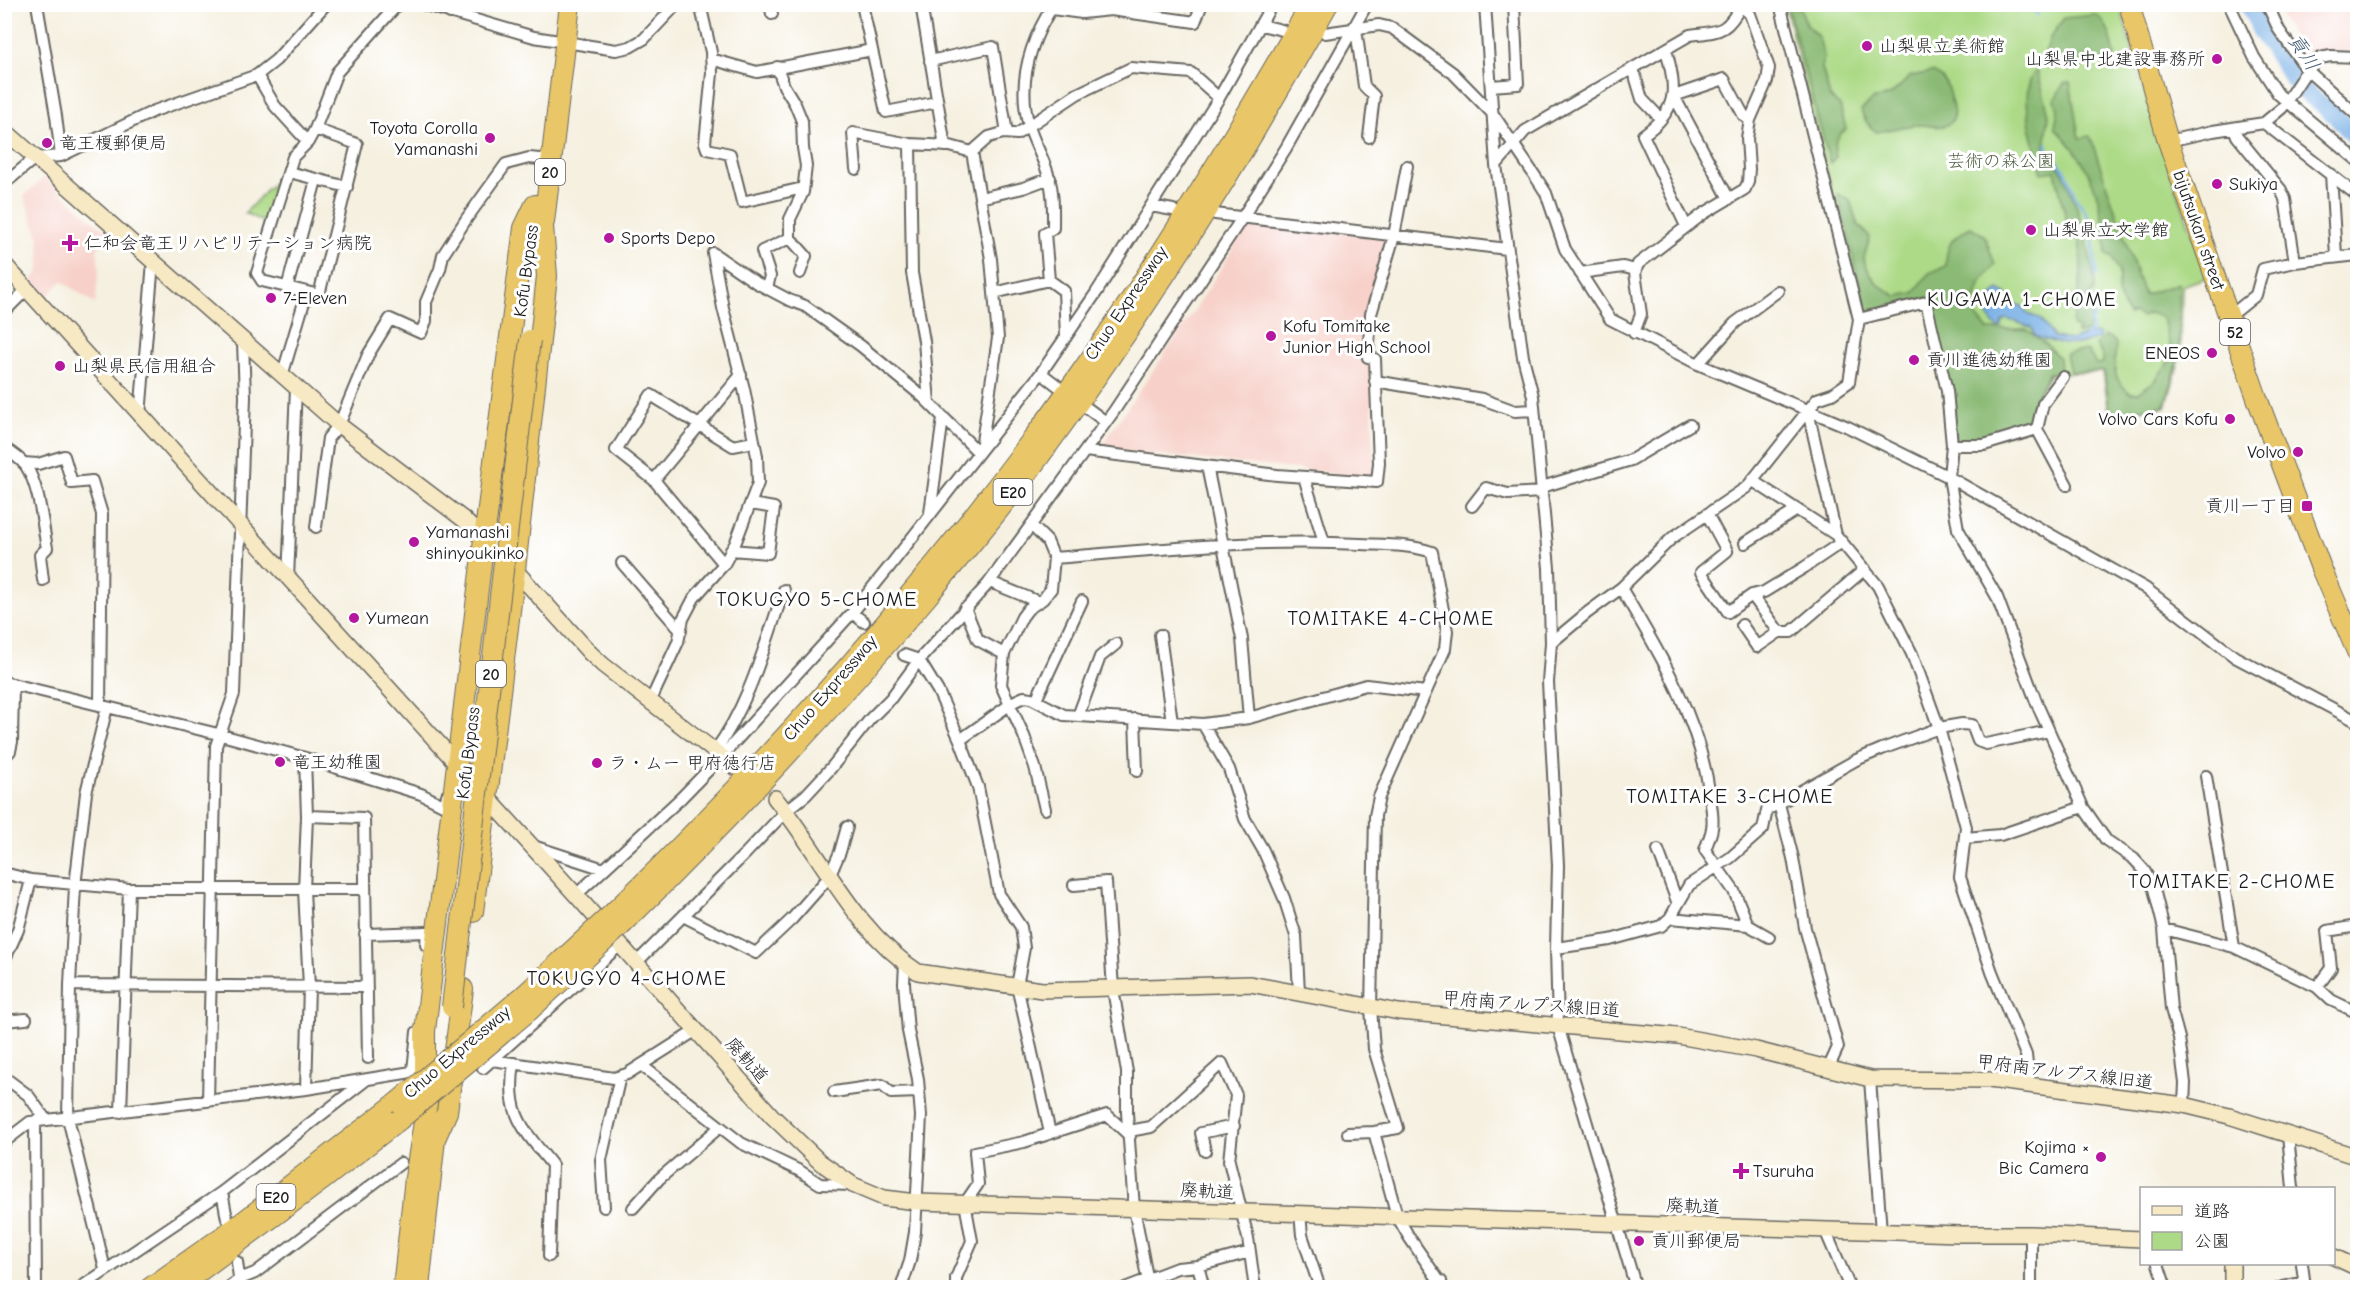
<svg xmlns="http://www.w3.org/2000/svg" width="2362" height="1292" viewBox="0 0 2362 1292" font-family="'Comic Neue','Klee One',sans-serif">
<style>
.built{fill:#f7d0c9}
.green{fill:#adda87;stroke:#647b52;stroke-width:1.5}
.forest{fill:#8aba74;stroke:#536b48;stroke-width:1.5}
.water{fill:#76aee5;stroke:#496580;stroke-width:1.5}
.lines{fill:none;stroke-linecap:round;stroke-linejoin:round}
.stream{stroke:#76aee5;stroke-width:3}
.river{stroke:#76aee5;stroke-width:18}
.street-tunnel{stroke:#d4d0c3;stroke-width:10;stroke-dasharray:10 5;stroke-linecap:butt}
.street-casing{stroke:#686661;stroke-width:14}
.secondary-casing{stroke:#686661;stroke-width:18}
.highway-casing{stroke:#686661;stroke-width:22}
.street{stroke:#fff;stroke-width:10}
.secondary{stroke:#f6e9c3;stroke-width:15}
.highway{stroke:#e9c769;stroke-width:20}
.highway-bridge-casing{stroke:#686661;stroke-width:22;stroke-linecap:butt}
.highway-bridge{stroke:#e9c769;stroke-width:20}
.poi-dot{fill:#b5179e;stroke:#fff;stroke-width:2}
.labels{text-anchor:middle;stroke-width:6;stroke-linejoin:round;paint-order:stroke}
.shield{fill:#fff;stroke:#606060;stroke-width:1.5}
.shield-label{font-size:16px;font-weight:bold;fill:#1c1c1c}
.poi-label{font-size:18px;fill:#1c1c1c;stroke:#fff;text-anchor:start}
.park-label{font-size:18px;fill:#4f5e41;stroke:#fff}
.street-label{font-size:18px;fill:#1c1c1c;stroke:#fff}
.water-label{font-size:20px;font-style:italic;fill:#445e76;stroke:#fff}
.neighbourhood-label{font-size:20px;letter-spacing:1.5px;fill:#1c1c1c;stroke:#fff}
</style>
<rect width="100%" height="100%" fill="#fff"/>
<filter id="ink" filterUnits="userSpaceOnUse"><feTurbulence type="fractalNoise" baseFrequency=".0167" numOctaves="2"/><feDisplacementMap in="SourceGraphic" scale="12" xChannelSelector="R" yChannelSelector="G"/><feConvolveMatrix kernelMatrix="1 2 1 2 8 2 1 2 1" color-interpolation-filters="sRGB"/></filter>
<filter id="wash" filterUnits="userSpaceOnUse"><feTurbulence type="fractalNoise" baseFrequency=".008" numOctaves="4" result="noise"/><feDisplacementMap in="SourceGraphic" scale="24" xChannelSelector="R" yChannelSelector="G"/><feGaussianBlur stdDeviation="1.35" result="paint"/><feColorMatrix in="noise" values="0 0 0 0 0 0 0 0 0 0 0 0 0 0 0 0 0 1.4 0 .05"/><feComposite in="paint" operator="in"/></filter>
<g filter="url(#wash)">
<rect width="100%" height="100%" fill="#f5f0e0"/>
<path class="built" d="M2275,5H2357V51L2321,53L2309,60L2299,49Z
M44,178L108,233L97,250L99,268L95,304L62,281L47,297L32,279L38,274L40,264L39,237L24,196Z
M1251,220L1391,238L1368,311L1362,359L1371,365L1374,477L1099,449L1193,313Z"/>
<path class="green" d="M1785,5H2120C2143,97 2175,187 2208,277L2182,286L2181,355L2166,407L2109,413L2103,372L2050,374L2034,402L2031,428L1984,441L1928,299L1862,314Z
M288,167L267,224L245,213Z"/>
<path class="forest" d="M1787,5H1799L1807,25L1819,38L1824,56L1822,68L1830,97L1840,106L1846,129C1836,138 1833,143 1836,157L1830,163Z
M2096,15C2110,25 2112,41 2115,57L2068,71L2061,62L2042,63L2050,38L2064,18Z
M2037,70L2049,115L2045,147L2047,154L2063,172L2076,205L2086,236L2095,283L2094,291L2087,298L2092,314L2087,332L2077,334L2078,329L2073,327L2072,323C2081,285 2085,263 2076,224L2067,223L2055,171L2042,173C2036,150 2015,88 2037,70Z
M1932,72C1945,77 1947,84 1950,97C1952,104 1957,118 1950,123C1941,130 1928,124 1918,125C1904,126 1890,130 1876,132C1868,126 1864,120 1861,110L1873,100L1890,95L1911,76Z
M2070,82L2079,138L2090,136L2144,295L2179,283V355L2172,359L2168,353L2170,345L2163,319C2155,314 2150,311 2142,317L2134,313L2128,315L2118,294L2119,273L2111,256L2106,254C2105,206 2091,162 2055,128L2058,109L2055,99L2064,83Z
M1838,194L1850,200L1857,223L1870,237L1864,258L1866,267L1877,284L1896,296L1914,293L1929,273L1946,266C1946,245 1951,237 1971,227L1985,236L1995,265L1980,284L1972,311L1988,330L2026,329L2050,348L2059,358L2060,373H2049L2033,401L2029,425L1984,440H1955L1928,298L1866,311Z
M2104,336L2111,338L2116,343C2115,363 2110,380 2131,393H2137L2155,381L2169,361L2179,358L2165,406L2110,413L2104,372H2070L2066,354L2087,350L2096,364L2103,363V356L2096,345Z"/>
<path class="water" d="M1999,290L2006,294L2012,303L2022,306L2027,314L2039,318L2054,337L2070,340L2095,333L2099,334V338C2076,348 2058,345 2035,336L2031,327L2007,319L2003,321L2002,327L1999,328C1983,321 1984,298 1999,290Z"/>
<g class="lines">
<path class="stream" d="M2033,4L2037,15
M2047,144V149L2066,172L2075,196L2086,213L2092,230L2096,276
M2086,336L2092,330L2090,322L2094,317"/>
<path class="river" d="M2249,4L2261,31L2298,86L2335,115L2358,140"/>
</g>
</g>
<g filter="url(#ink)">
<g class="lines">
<path class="street-tunnel" d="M864,622L904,655"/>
<g class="street-casing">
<path id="street" d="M37,4L56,116L61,156
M422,4L534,37L616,50L630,47L644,39L677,4
M700,4L711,52L712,73L705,143L707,149L730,154L742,202L803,188
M770,4L772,14
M921,4L945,146
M1485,4L1496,165L1523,357L1533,396L1549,568L1551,643L1548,682L1558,865L1556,948L1558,1026L1636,1288
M2229,4L2254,57L2278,94L2358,161
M2267,4L2279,30L2307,70L2358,116
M1052,9L1082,13L1111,10L1195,22L1202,4
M450,13L459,4
M1261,25L1282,30
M1356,29L1364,86L1374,96L1369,137
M1325,33L1379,25L1392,28L1453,73L1493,114L1537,179L1546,193L1565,249L1610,319L1698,364L1848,427L1949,477L2145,588L2235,657L2358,722
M1666,49C1676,89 1680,109 1643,135L1686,226
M872,50L886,112L937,102
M711,59L757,72L872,50L862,4
M930,61L993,47L1007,133
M777,67L784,86L795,104L802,121L803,148L806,166L803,192L790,219V238L806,256L800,273
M1633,69L1642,99L1661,119
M257,75L275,106L308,142
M1491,86L1518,84L1514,4
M2264,123L2358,196
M2234,128L2237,136L2281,190L2285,199L2295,262
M2168,141L2213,131L2264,123L2282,108L2307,70L2320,58L2331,56L2358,57
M910,144L912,273L924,341L929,403
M972,152L991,259L998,338L981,448
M1496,165L1525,131L1690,35C1721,31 1726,33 1742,4
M856,169L853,133L910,144L950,146L972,152L989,137L1003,133L1017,134L1077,94L1131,68L1191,73L1219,98
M289,172L347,187
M2331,174L2336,256
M4,184L35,158L61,156L154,111L257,75L276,60L326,4
M980,198L1023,188L1050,178
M1729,199L1674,96L1724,79L1744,116L1750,120
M1151,206L1173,210
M1215,214L1507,249
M713,253L755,282L789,300L805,306L861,346L923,397L978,452
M1580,273L1623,267L1636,270
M1049,280L1064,291L1066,337
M287,288L316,180
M767,288L770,276L762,251L790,238
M307,292L319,295L357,144L315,129
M994,293L1049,280L1045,233L1053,228C1053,212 1054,194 1049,178C1045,160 1034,144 1029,126C1017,83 1030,41 1054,4
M4,312L27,289
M2230,316L2256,295L2263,269L2295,262L2358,255
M1859,319L1926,302L1947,391L1952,445L1949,477L1958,529L1997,597L2037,704L2083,807L2106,840L2134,859L2144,870L2154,889L2164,929L2171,1009L2179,1038L2185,1083L2184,1105
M1634,333L1641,314L1635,273L1638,264L1703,214L1745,189L1748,182L1749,169L1747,138L1750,120L1767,81L1769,68L1750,14L1741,6
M1698,364L1735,323L1778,291
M1041,373L1058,386
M282,376L307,292L262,281L257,273L293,157L308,142L315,129L337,72L398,4
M2063,377L2043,404L2037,429L2067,485
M1375,381L1482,399L1515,411L1534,410
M1087,408L1106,422
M1808,411L1836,535L1878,586L1912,654L1939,728L1966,827L1960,877L1992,972L2026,1055L2029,1084
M140,415L153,262
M1952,445H1984L2037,429
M4,448C12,453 20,458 26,466C40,488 42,522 47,548L40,555L43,580
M1085,451L1277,475L1377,482L1379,463L1375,359L1368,357L1371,314L1394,236L1407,166
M23,463L38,464L64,456L72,483L92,481L102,514L100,705
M1207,466L1242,639L1249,718
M1304,477L1324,542
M654,480L616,450L651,395L733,446L754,442
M1753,481L1836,535
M1542,487L1631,460L1690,425
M1472,506L1486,488L1508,494L1542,492
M930,513L943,418
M1707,514L1727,551L1701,572L1728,612L1752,595L1764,592L1805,567L1842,542
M316,527L328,438L339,425L368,355L390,319L421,333L426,321V302L440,269L443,255L467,218L506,164L529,158L540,159
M1745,543L1797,510
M731,550L768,553L774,508L751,504
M1054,558C1155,550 1258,538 1360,544C1384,545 1409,544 1432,552L1447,631L1445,649L1379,797L1375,816L1371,1008L1374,1049L1398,1128L1374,1132L1348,1133
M622,563L681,631
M724,564L654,480L741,375
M288,579L296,388
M990,582L1039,602
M1621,588C1660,653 1700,719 1710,797C1711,806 1714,819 1712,828C1711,836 1707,843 1705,850L1734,891L1748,925
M1752,595L1779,632
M965,608L978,640L1004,654L1001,685L1024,736L1035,767L1045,809
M852,613L864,622
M1742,625L1757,647L1779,632H1791L1865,569
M1160,635L1172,722
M1551,643L1587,613L1621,588L1672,538L1747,487L1817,399L1832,394L1849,382L1859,319L1780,4
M1004,654L1022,617L1028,609L1043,599L1051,589L1054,558L1047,541L1031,525
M904,655L919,660L938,691L960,740L978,787L999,894L1021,927L1024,948L1017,986L1050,1133
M4,682L218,734L305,758L421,794L445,806L447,795
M1036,700L1082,601
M650,702L678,642L683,619L694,598L724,564L735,544L758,483L757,456L744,389L723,308L713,253
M1078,716L1100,657L1116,644
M1135,719L1137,771
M1203,724L1229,769L1245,819L1263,850L1284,898L1296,936L1299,992
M960,740L1015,701L1024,697L1031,698L1064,715L1203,724L1249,718L1366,685L1426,692
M715,751C749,705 765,644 784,590
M4,757L10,751L12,742L13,684
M305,758L307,816L304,890L309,987L306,1089
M2206,776L2234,947
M1779,804L1793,858L1805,928L1838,1047L1828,1069
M307,816L364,818L368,1058
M1965,838L2000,835L2083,807
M533,846L604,869
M1658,850L1678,904
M4,873L31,880L129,889H365
M1074,885L1106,882L1113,989L1127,1072V1113L1134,1208L1149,1288
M576,895L681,798L722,756L852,613L890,566L1041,373L1096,293L1219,98L1272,4
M683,916L756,953L792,919L829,877L840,852L847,827
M1670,918L1748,925L1769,937
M2164,929L2234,947L2317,987L2331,1000L2358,1013
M365,934L427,932L426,945
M1556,948L1610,940L1661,926L1670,918L1689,885L1730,858L1763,829L1767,810L1856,760L1882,749L1939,728L1962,724L1972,725L1978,741L1986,744L2049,731
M4,961L18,930L31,880
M636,963L746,853L786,811L806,795L831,768L870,719L891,698L919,660L988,584L1114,411L1242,218L1286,148L1367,4
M70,985L366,987
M2317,987L2331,968L2327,931L2358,926
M4,1021L26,1019
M492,1060L614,1078L627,1074L695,1031
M514,1063C506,1114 522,1127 552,1165L549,1256
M641,1065L741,1143L800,1171L820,1184L853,1185
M483,1068L620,945
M413,1071L417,1032
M4,1077L28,1095L46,1120
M1870,1079L1881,1232
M834,1092L882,1085L891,1093L919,1092
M208,1101L216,746L234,694L245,397L243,342
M121,1112L129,889
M35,1121L36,1288
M1374,1132L1397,1216L1409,1237L1444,1288
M2288,1135L2293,1188
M4,1142L30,1122L306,1089L424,1070
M1205,1151L1201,1133L1234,1126
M222,1192L227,1219
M604,1207L601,1160L620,1076
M633,1208L659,1179L720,1127
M1300,1213L1302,1235L1320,1288
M1825,1230L1850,1288
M2031,1234V1288
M1250,1252L1254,1282L1257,1288
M237,1262L240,1285
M2158,1264L2166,1288
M2302,1264L2305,1287
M1198,1266L1204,1288
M105,1269L68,1118L70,985L75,886L86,793L107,707
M80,1288L222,1192L366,1080
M228,1288L240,1279L255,1273L401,1163
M901,1288L910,1261L915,1232L921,1116L918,1079L908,1031L904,983L905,963
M956,1288V1278L972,1241L965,1203L978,1184L975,1152L1024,1142L1107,1115L1130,1136
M1125,1288L1177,1268L1198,1266L1250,1252L1248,1238L1229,1161L1236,1095L1222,1063L1151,1127L1129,1131
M1426,1288L1441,1281
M2279,1288L2304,1282"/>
</g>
<g class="secondary-casing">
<path id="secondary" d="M4,130L339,425L463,519L515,570L590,653L603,665L735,767
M4,264L576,895L772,1116L820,1162L853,1185L884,1198L917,1202L1960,1234H2031L2142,1239
M775,798C823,856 852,929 918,972L1042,990L1250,984L1399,1012L1678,1036L1756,1050L1870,1079L1989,1080L2184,1105L2229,1116L2358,1157
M2334,1257L2358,1268
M2232,1264V1288"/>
</g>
<g class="highway-casing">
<path id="highway" d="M2129,4L2168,141L2257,398L2321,568L2358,654
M544,222L570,4
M473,912L515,570L547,276L543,226
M614,912C783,748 938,573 1075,381C1161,260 1237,132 1311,4
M624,923C729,819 830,712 926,598C959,558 994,518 1025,476C1137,326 1237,167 1328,4
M425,1115V1031L484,539L524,228L535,205
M434,1141L447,1112L463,989
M150,1288L239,1225L398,1102
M177,1288L321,1181L399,1120
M403,1288L415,1178L427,1103
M419,1288L436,1129"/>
</g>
<use href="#street" class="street"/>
<use href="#secondary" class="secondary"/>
<use href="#highway" class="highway"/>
<g class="highway-bridge-casing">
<path id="highway-bridge" d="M452,1007L530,340
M398,1102L521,998L614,912
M399,1120L531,1009L624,923"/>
</g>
<use href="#highway-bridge" class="highway-bridge"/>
</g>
</g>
<g class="poi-dot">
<circle cx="1867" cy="46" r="6"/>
<circle cx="2217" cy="59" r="6"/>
<circle cx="490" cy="138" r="6"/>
<circle cx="47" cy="143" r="6"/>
<circle cx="2217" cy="184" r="6"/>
<circle cx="2031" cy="230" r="6"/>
<circle cx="609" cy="238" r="6"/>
<path d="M67 234h6v6h6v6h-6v6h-6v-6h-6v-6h6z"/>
<circle cx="271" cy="298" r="6"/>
<circle cx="1271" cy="336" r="6"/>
<circle cx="2212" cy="353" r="6"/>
<circle cx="1914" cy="360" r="6"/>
<circle cx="60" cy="366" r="6"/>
<circle cx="2230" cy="419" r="6"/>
<circle cx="2298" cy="452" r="6"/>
<rect x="2301" y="500" width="12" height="12" rx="3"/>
<circle cx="414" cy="542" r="6"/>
<circle cx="354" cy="618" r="6"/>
<circle cx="280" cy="762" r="6"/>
<circle cx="597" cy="763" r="6"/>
<circle cx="2101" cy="1157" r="6"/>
<path d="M1738 1162h6v6h6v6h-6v6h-6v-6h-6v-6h6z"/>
<circle cx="1639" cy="1241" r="6"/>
</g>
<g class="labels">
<g class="shield">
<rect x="535" y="159" width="30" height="26" rx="4.5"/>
<rect x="2220" y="319" width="30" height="26" rx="4.5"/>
<rect x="993.5" y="479" width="39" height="26" rx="4.5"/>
<rect x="476" y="661" width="30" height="26" rx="4.5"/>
<rect x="256.5" y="1184" width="39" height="26" rx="4.5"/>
</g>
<g class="shield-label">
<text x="550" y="178">20</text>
<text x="2235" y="338">52</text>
<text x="1013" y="498">E20</text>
<text x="491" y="680">20</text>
<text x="276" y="1203">E20</text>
</g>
<g class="poi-label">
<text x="1879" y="52">山梨県立美術館</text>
<text x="2205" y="65" text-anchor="end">山梨県中北建設事務所</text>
<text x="478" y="134" text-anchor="end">Toyota Corolla<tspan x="478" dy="21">Yamanashi</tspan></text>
<text x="59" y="149">竜王榎郵便局</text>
<text x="2229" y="190">Sukiya</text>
<text x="2043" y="236">山梨県立文学館</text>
<text x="621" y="244">Sports Depo</text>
<text x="84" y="249">仁和会竜王リハビリテーション病院</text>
<text x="283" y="304">7-Eleven</text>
<text x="1283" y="332">Kofu Tomitake<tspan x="1283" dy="21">Junior High School</tspan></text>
<text x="2200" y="359" text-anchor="end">ENEOS</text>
<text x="1926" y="366">貢川進徳幼稚園</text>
<text x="72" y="372">山梨県民信用組合</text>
<text x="2218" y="425" text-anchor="end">Volvo Cars Kofu</text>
<text x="2286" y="458" text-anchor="end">Volvo</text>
<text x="2295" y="512" text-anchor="end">貢川一丁目</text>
<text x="426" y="538">Yamanashi<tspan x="426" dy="21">shinyoukinko</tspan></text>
<text x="366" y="624">Yumean</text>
<text x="292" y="768">竜王幼稚園</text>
<text x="609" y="769">ラ・ムー 甲府徳行店</text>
<text x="2089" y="1153" text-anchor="end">Kojima ×<tspan x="2089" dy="21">Bic Camera</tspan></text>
<text x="1753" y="1177">Tsuruha</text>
<text x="1651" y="1247">貢川郵便局</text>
</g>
<g class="park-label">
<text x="2001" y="167">芸術の森公園</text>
</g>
<g class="street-label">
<text transform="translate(2199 230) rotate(71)" y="6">bijutsukan street</text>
<text transform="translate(526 271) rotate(-82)" y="6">Kofu Bypass</text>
<text transform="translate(1126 303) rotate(-56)" y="6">Chuo Expressway</text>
<text transform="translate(830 688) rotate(-49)" y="6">Chuo Expressway</text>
<text transform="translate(468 753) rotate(-83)" y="6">Kofu Bypass</text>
<text transform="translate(1531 1004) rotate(4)" y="6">甲府南アルプス線旧道</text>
<text transform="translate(457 1052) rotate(-40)" y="6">Chuo Expressway</text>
<text transform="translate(747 1060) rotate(48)" y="6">廃軌道</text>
<text transform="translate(2065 1072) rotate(7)" y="6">甲府南アルプス線旧道</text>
<text transform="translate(1207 1191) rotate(3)" y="6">廃軌道</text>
<text transform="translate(1693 1206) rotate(2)" y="6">廃軌道</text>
</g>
<g class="water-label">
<text transform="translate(2304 52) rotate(57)" y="7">貢川</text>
</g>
<g class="neighbourhood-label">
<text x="2022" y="306">KUGAWA 1-CHOME</text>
<text x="817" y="606">TOKUGYO 5-CHOME</text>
<text x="1391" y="625">TOMITAKE 4-CHOME</text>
<text x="1730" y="803">TOMITAKE 3-CHOME</text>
<text x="2232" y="888">TOMITAKE 2-CHOME</text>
<text x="627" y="985">TOKUGYO 4-CHOME</text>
</g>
</g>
<rect width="2362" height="1292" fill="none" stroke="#fff" stroke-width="24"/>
<rect x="2140" y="1187" width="195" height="78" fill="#ffffff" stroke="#a4a4a4" stroke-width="1.5"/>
<rect x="2152" y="1206" width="30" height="9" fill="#f6e9c3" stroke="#a4a4a4" stroke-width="1.5"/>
<text x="2194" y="1217" font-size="18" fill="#1c1c1c">道路</text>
<rect x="2152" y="1232" width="30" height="18" fill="#adda87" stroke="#a4a4a4" stroke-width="1.5"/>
<text x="2194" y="1247" font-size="18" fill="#1c1c1c">公園</text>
</svg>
